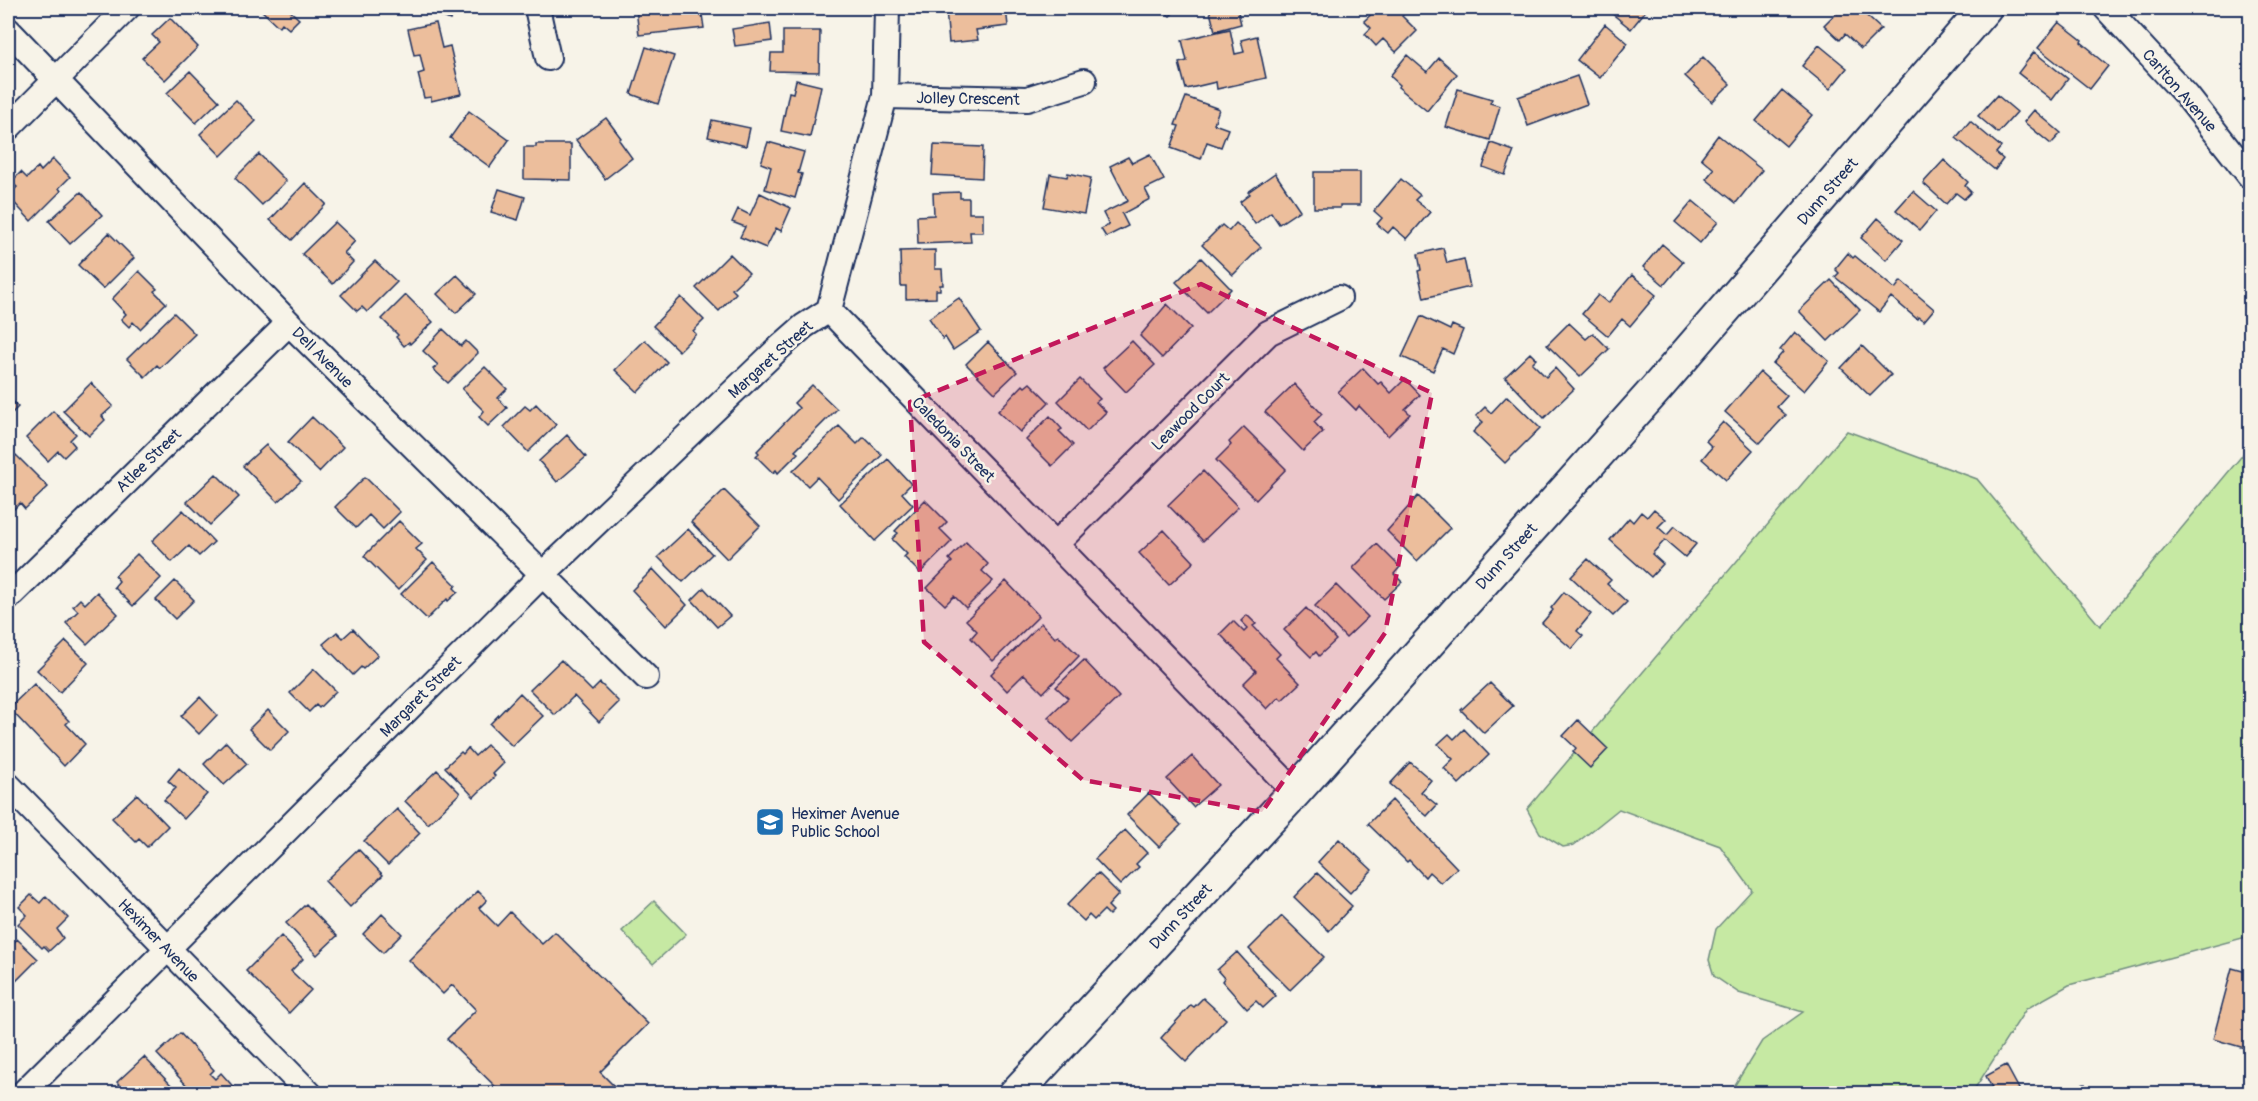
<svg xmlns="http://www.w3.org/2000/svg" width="2258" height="1101" viewBox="0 0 2258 1101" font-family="Pangolin,sans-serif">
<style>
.green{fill:#c6e9a3;stroke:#708c80;stroke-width:1.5}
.building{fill:#ecbe9c;stroke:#1b2f5e;stroke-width:1.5}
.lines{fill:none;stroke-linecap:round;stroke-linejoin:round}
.minor-casing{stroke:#1b2f5e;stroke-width:28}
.tertiary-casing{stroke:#1b2f5e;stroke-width:36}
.minor{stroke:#f7f3e8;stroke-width:24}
.tertiary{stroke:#f7f3e8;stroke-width:32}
.marked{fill:#c2185b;fill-opacity:0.2;stroke:#c2185b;stroke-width:4.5;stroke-dasharray:12 8;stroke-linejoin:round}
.labels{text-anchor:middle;stroke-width:5;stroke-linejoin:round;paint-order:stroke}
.street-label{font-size:16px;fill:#1b2f5e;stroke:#f7f3e8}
.poi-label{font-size:16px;fill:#1b2f5e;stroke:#f7f3e8;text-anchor:start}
</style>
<rect width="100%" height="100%" fill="#f7f3e8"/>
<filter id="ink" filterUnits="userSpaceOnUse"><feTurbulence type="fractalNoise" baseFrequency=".0167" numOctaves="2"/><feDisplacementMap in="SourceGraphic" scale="12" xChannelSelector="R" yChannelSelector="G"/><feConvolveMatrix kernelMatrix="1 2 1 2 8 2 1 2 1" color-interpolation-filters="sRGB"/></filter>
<g filter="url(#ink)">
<path class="green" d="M1847,431L1977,479L2100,626L2250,446V936L2069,985L2026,1009L1972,1093H1730L1762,1041L1803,1012L1739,993L1714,976L1709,960L1716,929L1752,890L1720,846L1619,809L1574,845L1563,847L1540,833L1527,809Z
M654,901L686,934L653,964L622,931Z"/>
<path class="building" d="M259,8H287L299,19L289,29L282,23L279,27Z
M422,8H455L450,20Z
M636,8H701L704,28L639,35Z
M956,8H1006L1008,26L976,30L978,40L949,43L946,10L956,9Z
M1160,8H1178L1170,16Z
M1209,8H1237L1241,24L1215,31Z
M1378,8H1404L1407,11L1402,16L1417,31L1396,52L1383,39L1376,46L1365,34L1371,28L1364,21Z
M1605,8H1648L1631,29Z
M1841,8H1858L1881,29L1861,49L1845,34L1840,40L1824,25Z
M170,18L198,47L165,80L142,58L159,42L152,35Z
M2059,22L2082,40L2081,42L2092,51L2091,52L2108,66L2090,89L2038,48Z
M436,23L442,48L450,46L461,94L431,101V97L424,98L418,74L424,72L420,54L414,55L408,29Z
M770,23L772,41L735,46L732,29Z
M1605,24L1628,43L1600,78L1577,60Z
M1230,29L1235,54L1244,52L1241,40L1257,36L1266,78L1217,89L1216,82L1186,89L1179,63L1187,61L1182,40Z
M783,31H820L819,72L770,71L771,53H783Z
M1819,45L1847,68L1830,89L1802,66Z
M646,47L674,56L658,104L631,94Z
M2034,52L2068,79L2052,100L2018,73Z
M1407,55L1427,72L1439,58L1457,74L1427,111L1398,87L1400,85L1390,76Z
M1703,57L1730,84L1712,102L1685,76Z
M190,71L219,101L196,123L167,93Z
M1577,76L1587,104L1528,126L1518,97Z
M796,80L821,86L810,137L781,131L789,92L793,93Z
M1458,89L1492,99L1490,103L1500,106L1490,140L1446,127Z
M1782,90L1812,115L1786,146L1756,121Z
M1997,95L2017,112L1998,133L1978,116Z
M1186,97L1219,109L1214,124L1228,129L1221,147L1207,142L1201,159L1171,148L1179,126L1175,125Z
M236,100L256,121L221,156L200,134Z
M2034,110L2061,133L2051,144L2024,122Z
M469,111L509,140L490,167L450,138Z
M606,118L621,138L619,140L632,158L605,179L576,140Z
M712,120L750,128L746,146L708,137Z
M1970,121L2001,147L1996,153L2003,159L1995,170L1956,138Z
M1718,135L1762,170L1736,203L1706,179L1714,169L1701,158Z
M768,142L804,152L798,173L802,174L795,198L765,189L771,167L761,163Z
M1491,143L1514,151L1505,175L1483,167Z
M536,144H571V180L524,179V147H536Z
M934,145L983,147L982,178L932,175Z
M259,154L286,181L262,205L235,178Z
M1150,154L1164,180L1145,189L1150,199L1122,214L1128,226L1106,237L1101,229L1109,225L1103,213L1128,201L1110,166L1128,157L1132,163Z
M53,159L70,177L59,188L61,191L31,221L8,196L17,187L11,182L21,172L27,178L38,167L41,171Z
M1944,160L1968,182L1965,186L1971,192L1964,199L1956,193L1946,204L1923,183Z
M1314,172H1360V205H1340V208H1314Z
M1068,173L1091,178L1084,214L1044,207L1050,174L1067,177Z
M1275,173L1300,210L1279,224L1271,212L1255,224L1240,202L1250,194L1248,192Z
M1401,179L1420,195L1415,200L1430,212L1407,239L1393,227L1388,233L1377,224L1382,218L1374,211Z
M305,183L326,204L292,240L270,220Z
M499,189L525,197L518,220L491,212Z
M1913,191L1936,211L1920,230L1896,210Z
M81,192L102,215L70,244L49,221Z
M960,192V198H969V213H983V232H970L971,242L918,244L917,216L934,215L933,193Z
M760,193L791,208L781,231L776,228L766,248L740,237L745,227L732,222L738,209L750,215Z
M1693,201L1718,222L1700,243L1675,222Z
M1878,218L1903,240L1886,260L1861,238Z
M335,222L355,241L344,253L353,262L333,284L302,254Z
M1236,223L1261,247L1233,275L1202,245L1222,225L1229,231Z
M109,233L134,258L103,289L78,265Z
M1662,244L1683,262L1664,285L1643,267Z
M1443,248L1447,263L1464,259L1470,287L1424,298L1418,271L1421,270L1418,254Z
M935,250V269H942L943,285H940V290H936V298L906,299V286H901L900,251Z
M1848,253L1853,258L1855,256L1895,289L1901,281L1934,309L1924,321L1918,317L1917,319L1891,297L1879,312L1835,277L1839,273L1835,269Z
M730,254L749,273L732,289L736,293L719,311L696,288Z
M1201,258L1231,289L1207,313L1176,282Z
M375,261L397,282L367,312L362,307L357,311L341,295Z
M139,271L157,289L154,291L166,303L140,329L133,322L129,327L121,319L126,314L112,299Z
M457,275L476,294L456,313L437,294Z
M1632,275L1656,295L1630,326L1622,319L1608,336L1582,314L1598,295L1608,303Z
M1831,280L1860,310L1828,341L1799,311Z
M406,295L433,322L410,344L409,342L404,346L396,337L398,335L382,319Z
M681,297L704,320L693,331L696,334L679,351L653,326Z
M959,298L981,331L953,350L945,337L943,339L929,318Z
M1167,304L1191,328L1162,358L1140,336Z
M174,313L195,334L160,368L157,365L145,377L127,359Z
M1421,316L1450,330L1452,325L1463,330L1453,354L1443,349L1433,371L1402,357Z
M1569,323L1586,339L1593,333L1609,349L1580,377L1547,345Z
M443,329L461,346L466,341L478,353L448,383L433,369L438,365L423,351Z
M1795,332L1829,361L1804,391L1773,364L1783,352L1780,350Z
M645,340L667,362L638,392L615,370Z
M1132,341L1155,365L1126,392L1103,368Z
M988,342L1017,372L995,393L966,364Z
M1862,346L1891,375L1870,396L1841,368Z
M1530,353L1536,359L1532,363L1546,377L1555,368L1574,389L1544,418L1505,377Z
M485,367L507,389L498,398L507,408L488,426L479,417L484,411L462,389Z
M1363,368L1378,384L1381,382L1391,393L1405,379L1420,395L1405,409L1410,414L1388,436L1359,406L1356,410L1338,392Z
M1760,372L1787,396L1777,407L1786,415L1760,443L1725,412Z
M1080,379L1100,399L1096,402L1106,412L1087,431L1058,401Z
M91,383L113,406L102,416L105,420L89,436L63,411Z
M1030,383L1049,402L1020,432L998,411L1023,385L1025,387Z
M1294,384L1322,414L1314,422L1323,432L1303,451L1265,412Z
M812,385L837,409L795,451L798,453L778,473L776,470L773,473L756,456L759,453L757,451L799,408L794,403Z
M8,396L18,407L8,417Z
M1507,396L1540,428L1505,463L1473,432L1483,422L1476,416L1485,407L1491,413Z
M536,404L556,425L528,452L504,427L525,406L530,410Z
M53,411L76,434L70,440L75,446L64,457L58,451L48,461L26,438Z
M1050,416L1062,429L1059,431L1073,445L1052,466L1026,440Z
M312,417L343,447L319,472L288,442Z
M1723,422L1753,450L1726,480L1702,459L1712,447L1706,441Z
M839,426L857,444L864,437L882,455L838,499L817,477L808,486L793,471Z
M1244,427L1286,469L1256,500L1216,460L1231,445L1229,442Z
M567,435L586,457L557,482L539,461Z
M266,445L301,481L278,502L243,466Z
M16,455L48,487L25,509L20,503L14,509L8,503V464Z
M888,459L911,484L902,493L913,505L875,541L840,504Z
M1203,471L1238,507L1203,541L1168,505Z
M216,474L239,497L210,525L187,502Z
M365,477L400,512L383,529L369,515L356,528L335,507Z
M724,490L760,526L727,559L691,522Z
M1418,496L1450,528L1417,561L1387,531Z
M925,500L947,522L940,529L952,541L920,573L904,557L907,554L892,539L898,533L895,531Z
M1654,509L1666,519L1658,527L1667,535L1675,526L1696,544L1685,557L1665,540L1652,554L1663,564L1651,577L1610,540L1629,518L1633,522L1641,512L1647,517Z
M183,510L214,542L199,556L189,546L172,562L152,541Z
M399,521L422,544L416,549L427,560L398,590L364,556Z
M688,529L712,554L683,582L658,557Z
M1164,530L1194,562L1169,585L1139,553Z
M966,542L988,564L982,571L993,581L966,608L954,596L945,605L927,588L952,562L949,559Z
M1377,544L1400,567L1394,574L1402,582L1384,599L1353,568Z
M137,554L161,578L133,606L114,587L119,581L115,576Z
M1588,559L1611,580L1607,584L1627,602L1613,616L1571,577Z
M433,562L456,585L454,588L458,592L448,601L447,599L427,619L401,594Z
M653,569L687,605L666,626L632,590Z
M175,581L194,600L175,619L156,600Z
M1006,581L1039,616L993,661L971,638L977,631L966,620Z
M1336,585L1368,617L1346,638L1315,606Z
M704,588L730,616L717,627L692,600Z
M97,592L118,614L87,644L66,623L78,611L73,606L80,599L85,604Z
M1564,592L1591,614L1577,631L1583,636L1572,649L1542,623L1553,610L1551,608Z
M1306,608L1336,640L1319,656L1316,652L1311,657L1284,630Z
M1247,615L1256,624L1253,626L1280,654L1276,658L1300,683L1282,700L1279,697L1267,709L1243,684L1256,671L1220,634L1233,621L1244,632L1248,628L1241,621Z
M1041,623L1055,638L1058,635L1079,656L1043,693L1024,674L1007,691L991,674Z
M353,629L378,655L363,669L361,667L353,675L323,644L337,632L343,638Z
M66,641L88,663L60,692L37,670Z
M561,660L592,691L600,683L619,702L599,722L574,696L555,715L530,690Z
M1084,660L1119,697L1072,742L1048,717L1068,698L1056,687Z
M314,669L336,691L319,708L316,705L309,712L290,693Z
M1490,683L1513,706L1484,733L1461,710Z
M34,684L69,721L66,724L85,744L64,766L9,708Z
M520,693L543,716L512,746L490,724Z
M200,697L217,715L199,734L181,716Z
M268,710L289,731L270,750L249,729Z
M1578,720L1608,749L1590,768L1573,752L1576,748L1563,736Z
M1464,729L1489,755L1459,784L1444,768L1453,759L1438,744L1449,734L1454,739Z
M226,742L247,764L224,785L204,764Z
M487,745L504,763L493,774L495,776L474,797L445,767L461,752L463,754L468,748L475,756Z
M1192,756L1218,785L1193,807L1167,779Z
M1410,762L1431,780L1421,792L1437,805L1427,816L1390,784Z
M179,768L207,794L184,819L164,800L176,788L168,781Z
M437,770L460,793L428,824L405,801Z
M1149,793L1181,825L1159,847L1127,815Z
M137,794L168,826L147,847L139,839L136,842L112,818Z
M1392,800L1457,868L1441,883L1429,872L1425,877L1409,860L1407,862L1368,824Z
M397,809L420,833L388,865L364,841Z
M1125,830L1147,853L1136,864L1139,867L1120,885L1095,859Z
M1339,839L1372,870L1350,893L1318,862Z
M358,849L383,875L350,907L325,881Z
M1098,873L1119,894L1108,906L1113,911L1109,915L1104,910L1094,920L1089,915L1084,921L1067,905Z
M1317,873L1352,906L1329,931L1294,897Z
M478,891L487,900L479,908L497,926L510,912L542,944L555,932L648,1024L600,1072L622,1094H503L447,1039L476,1010L452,985L443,994L409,960Z
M31,895L40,903L46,896L68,918L57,929L63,938L49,951L44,946L42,948L18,924L27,915L19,907Z
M306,904L337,936L317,955L286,923Z
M382,914L402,934L383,953L363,934Z
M1282,916L1324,957L1290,990L1249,949Z
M281,936L303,959L291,971L311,990L289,1013L246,971Z
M17,939L38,959L11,986L8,982V949Z
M1237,952L1276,996L1263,1008L1256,1001L1247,1009L1222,981L1224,978L1217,970Z
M2232,968L2250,973V1007L2246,1022L2250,1024V1038L2248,1049L2213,1039Z
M1203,998L1226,1019L1186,1062L1161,1038L1191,1005L1194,1007Z
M180,1033L214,1070L210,1074L215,1079L221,1073L238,1092L236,1094H201L203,1091L199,1086L193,1092L157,1054Z
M144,1057L175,1089L170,1094H128L117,1082Z
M2006,1065L2019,1089L2011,1094H1995L1986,1076Z
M2085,1084L2086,1094H2031V1093Z"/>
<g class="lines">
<g class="minor-casing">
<path id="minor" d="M537,8L548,58
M2106,8L2187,96L2250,176
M8,30L289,323L646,677
M885,96L1027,99L1084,81
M8,128L127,8
M829,310L1295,792
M829,310L885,96L887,8
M1057,543L1268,333L1339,298
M8,598L289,323
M8,785L310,1094
M22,1094L542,575L779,348L804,326L829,310"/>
</g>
<g class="tertiary-casing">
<path id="tertiary" d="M1015,1094L1295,792L1655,390L1985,8"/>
</g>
<use href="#minor" class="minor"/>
<use href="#tertiary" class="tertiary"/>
</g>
</g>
<path class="marked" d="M1201,284L1432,393L1385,633L1262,812L1083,780L924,642L910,402Z"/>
<defs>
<g id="school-square" transform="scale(1.5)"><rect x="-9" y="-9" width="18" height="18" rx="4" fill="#1f6fb2" stroke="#f7f3e8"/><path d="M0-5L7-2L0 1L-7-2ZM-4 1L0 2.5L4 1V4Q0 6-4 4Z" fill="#fff"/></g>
</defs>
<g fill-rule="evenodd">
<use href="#school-square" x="770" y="822"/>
</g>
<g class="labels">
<g class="street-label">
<text transform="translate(2180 90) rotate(49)" y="6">Carlton Avenue</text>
<text transform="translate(968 98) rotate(1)" y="6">Jolley Crescent</text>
<text transform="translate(1827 191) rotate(-49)" y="6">Dunn Street</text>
<text transform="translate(323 357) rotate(45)" y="6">Dell Avenue</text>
<text transform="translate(770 359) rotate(-42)" y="6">Margaret Street</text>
<text transform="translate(1190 411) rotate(-45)" y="6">Leawood Court</text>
<text transform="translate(954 439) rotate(46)" y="6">Caledonia Street</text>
<text transform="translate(148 460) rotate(-44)" y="6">Atlee Street</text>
<text transform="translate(1506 556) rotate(-48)" y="6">Dunn Street</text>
<text transform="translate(420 696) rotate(-45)" y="6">Margaret Street</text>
<text transform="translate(1180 916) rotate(-47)" y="6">Dunn Street</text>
<text transform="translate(159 940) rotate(46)" y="6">Heximer Avenue</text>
</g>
<g class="poi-label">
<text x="791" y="819">Heximer Avenue<tspan x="791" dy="18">Public School</tspan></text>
</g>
</g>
<rect width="2258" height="1101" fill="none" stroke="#f7f3e8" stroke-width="30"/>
<rect x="15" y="15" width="2228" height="1071" fill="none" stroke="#1b2f5e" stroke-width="2" filter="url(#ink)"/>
</svg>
